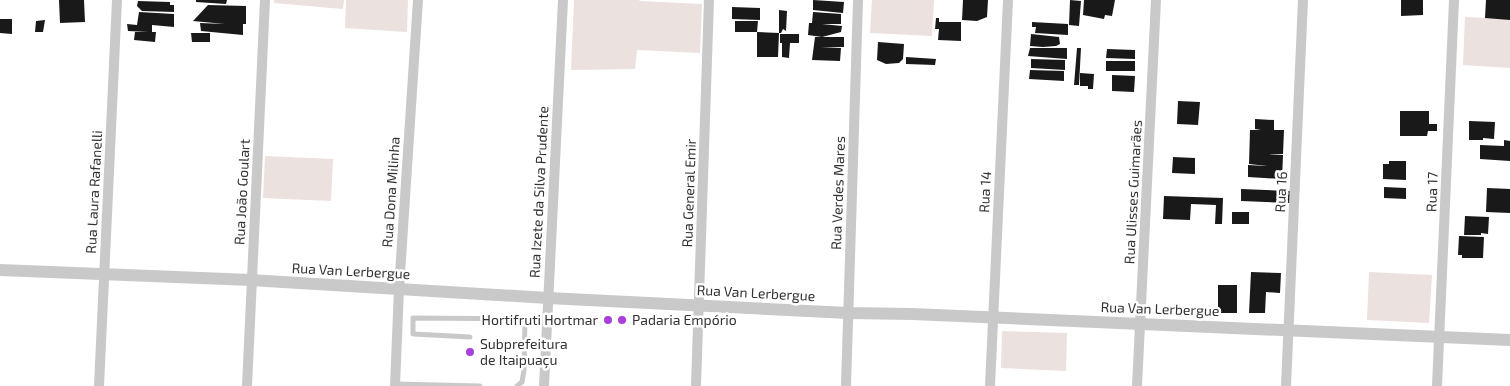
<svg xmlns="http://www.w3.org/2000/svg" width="1510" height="386" viewBox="0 0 1510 386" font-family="'Exo 2',sans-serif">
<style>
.green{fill:#ebe1de}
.building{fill:#191919}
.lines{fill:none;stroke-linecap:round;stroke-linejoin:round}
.service{stroke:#c9c9c9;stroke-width:5}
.minor{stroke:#c9c9c9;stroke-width:10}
.tertiary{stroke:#c9c9c9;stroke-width:12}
.poi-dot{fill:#a83de0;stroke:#fff;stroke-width:2}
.labels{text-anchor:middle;stroke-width:5;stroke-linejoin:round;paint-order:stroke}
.street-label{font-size:14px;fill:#323232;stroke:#fff}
.poi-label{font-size:14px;fill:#323232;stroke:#fff;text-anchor:start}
</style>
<rect width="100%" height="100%" fill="#fff"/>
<path class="green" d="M274,0H344L343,9L274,3Z
M346,0H408L407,32L345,28Z
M574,0H639L640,1L702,4L700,53L637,50L635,69L571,70Z
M872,0H934L932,36L870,33Z
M1465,17L1510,19V68L1463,65Z
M265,156L333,159L331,201L263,198Z
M1369,272L1432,275L1429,323L1367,320Z
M1002,331L1067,333L1066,371L1001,368Z"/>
<path class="building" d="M59,0H84L85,22L60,23Z
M196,0H227L226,4L196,2Z
M813,0L844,2L843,13L813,10Z
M963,0H988L987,17L977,21L962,20Z
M1070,0L1081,1L1079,26L1069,25Z
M1084,0H1115L1112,16L1105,15L1104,19L1083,15Z
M1401,0H1423V15L1401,16Z
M1486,0H1510V20L1485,18Z
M138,1L170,2V5H174V12L142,11L137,6Z
M208,5L246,6V24H243V35L201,31L200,23L225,24L193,21Z
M732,7L760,8V20L732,19Z
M779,10L787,11L786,31L783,29L781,33H779Z
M139,12L174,14V27L152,25V32H156L155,42L134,40L135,32H148L128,31L127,24L137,25Z
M813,12L841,14V24H822L842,26L841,32L822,37L808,35L809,23H812Z
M936,18H939V22H961V41L938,40L939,29H935Z
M0,19H12V34L0,33Z
M45,20L43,32H35L36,21Z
M735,21H758L757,32H735Z
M1032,22L1068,24V35L1035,33L1036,27H1032Z
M757,32L779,33L778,57H757Z
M191,33H210V42H192Z
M780,34H799V43H790L789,58L782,57V43H780Z
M1031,34L1059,37L1060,44L1056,46L1043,47L1030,46Z
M815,37H844V47H821L841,48L840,61L812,60Z
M878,42L904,44L903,59L899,63L886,64L877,60Z
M1030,48H1067V59L1028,56Z
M1077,48H1081L1079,85H1074Z
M1107,49L1135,50V59L1106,58Z
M906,57L936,59L935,65L906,64Z
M1031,59L1065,60V70L1031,68Z
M1106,61H1135V71H1106Z
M1030,70L1064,71V81L1029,79Z
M1080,73L1094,74L1093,89H1088V86H1080Z
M1112,75L1135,76L1134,92L1112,91Z
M1178,101L1200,102L1198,125L1177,124Z
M1400,111H1429V124H1437V131H1428L1427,136H1400Z
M1255,119L1274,120V130H1284L1283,154H1268L1283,155L1282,179L1248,177V165L1267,166L1249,164L1250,130H1261L1255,129Z
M1469,121L1495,122L1494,139L1483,138V140H1469Z
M1504,140L1510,141V161L1480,159V145L1504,146Z
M1173,157L1195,158V174L1172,173Z
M1389,161H1406V180L1383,179V164H1389Z
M1384,187L1406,188V199L1384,198Z
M1487,188L1510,189V213L1486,212Z
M1241,189L1290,191V203L1241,201Z
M1164,196L1223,198L1222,224H1215L1216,205L1191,204L1190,220L1163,219Z
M1232,212H1249V224H1232Z
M1465,216L1489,217L1488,234L1481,233V235H1464Z
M1459,236L1484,237L1483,258H1462V255H1458Z
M1251,272L1281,273L1280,293L1266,292L1265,313H1249Z
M1218,285H1237V313H1218Z"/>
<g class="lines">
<path class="service" d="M470,337L413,334V318L525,319L524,370L522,382L517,386
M395,384L480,386"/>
<path class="minor" d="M99,386L117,0
M247,386L265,0
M395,386L399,289L418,0
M544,386L563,0
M696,386L709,0
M846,386L858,0
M990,386L1008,0
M1137,386L1156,0
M1286,386L1303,0
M1437,386L1454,0"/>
<path class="tertiary" d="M0,270L251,280L548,298L848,313L912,314L1510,340"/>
</g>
<g class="poi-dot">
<circle cx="608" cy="320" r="5"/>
<circle cx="622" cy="320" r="5"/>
<circle cx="470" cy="352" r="5"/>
</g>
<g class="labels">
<g class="street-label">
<text transform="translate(94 192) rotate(-87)" y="5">Rua Laura Rafanelli</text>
<text transform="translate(242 192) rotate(-87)" y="5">Rua João Goulart</text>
<text transform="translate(391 192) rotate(-86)" y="5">Rua Dona Milinha</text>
<text transform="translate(539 192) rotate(-87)" y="5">Rua Izete da Silva Prudente</text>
<text transform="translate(985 192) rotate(-87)" y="5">Rua 14</text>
<text transform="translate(1133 192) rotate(-87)" y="5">Rua Ulisses Guimarães</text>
<text transform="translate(1281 192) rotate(-87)" y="5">Rua 16</text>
<text transform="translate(1432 192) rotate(-88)" y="5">Rua 17</text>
<text transform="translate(689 193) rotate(-88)" y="5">Rua General Emir</text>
<text transform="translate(838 193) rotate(-88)" y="5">Rua Verdes Mares</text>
<text transform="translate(351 271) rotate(3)" y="5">Rua Van Lerbergue</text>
<text transform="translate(756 293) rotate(3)" y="5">Rua Van Lerbergue</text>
<text transform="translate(1160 309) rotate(2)" y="5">Rua Van Lerbergue</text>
</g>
<g class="poi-label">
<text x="598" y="325" text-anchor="end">Hortifruti Hortmar</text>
<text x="632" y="325">Padaria Empório</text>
<text x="480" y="349">Subprefeitura<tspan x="480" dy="16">de Itaipuaçu</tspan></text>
</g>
</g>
</svg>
